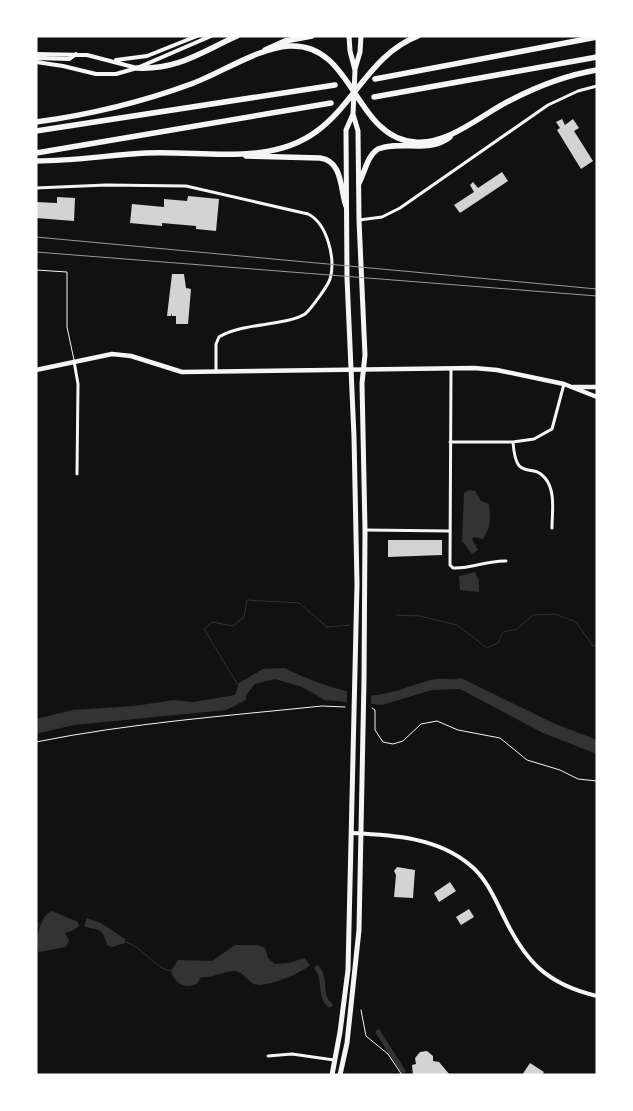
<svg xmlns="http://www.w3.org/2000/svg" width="633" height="1111" viewBox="0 0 633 1111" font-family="Poppins,sans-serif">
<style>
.water{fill:#333}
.pier{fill:#111}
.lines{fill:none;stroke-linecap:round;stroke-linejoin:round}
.stream{stroke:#333;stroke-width:1}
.canal{stroke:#333;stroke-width:5}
.building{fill:#d3d3d3}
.path{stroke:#f5f5f5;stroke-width:1}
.service{stroke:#f5f5f5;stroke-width:1}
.minor{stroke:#f5f5f5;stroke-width:3}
.tertiary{stroke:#f5f5f5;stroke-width:4}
.secondary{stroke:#f5f5f5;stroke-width:4.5}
.primary{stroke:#f5f5f5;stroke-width:5}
.motorway{stroke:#f5f5f5;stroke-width:5.5}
.rail{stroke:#9a9a9a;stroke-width:1}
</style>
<rect width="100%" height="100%" fill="#111"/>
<path class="water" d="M469,490L475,491L481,501L489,504C490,519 492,526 483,539L474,537L472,539L478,550L472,554L462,541L464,493Z
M475,572L479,581V592L460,590L459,576Z
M285,668C303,678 356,698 376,695C394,693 410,686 427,681C439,677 450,681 461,678L553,723L597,740V754L543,733L460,689L432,690L382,705L325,700L302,687L275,679L255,684L246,695V700L226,710L74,725L36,734V719L72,710L134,706L174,700L193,702L235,695L239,683L263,669Z
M52,911L78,922L79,926L72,931L65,933L69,940L66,947L39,952C34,942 40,915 52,911Z
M87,918L101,923L125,939V943L112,947L107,945C102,926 99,932 84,926Z
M235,945H258L265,948L268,958L275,964L289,963L304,958L310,965C303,972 265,989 254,984C246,980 244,972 235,971C227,970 214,978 201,977L197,984C184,989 175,984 171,971L178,960L212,961Z"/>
<path class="pier" d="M347,688L371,693V706L347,703Z"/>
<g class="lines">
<path class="stream" d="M396,615L420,616L457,625L487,648L498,643L503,632L517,629L533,615L555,614L576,622L593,646L597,645
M238,685L204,629L212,622L233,626L244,617L247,600L299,603L327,627L350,625
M36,924L39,925
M126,942C145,948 153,968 171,971"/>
<path class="canal" d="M317,968C327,979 318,996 330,1005
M378,1032L403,1071"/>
</g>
<path class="building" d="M562,119L565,125L573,119L579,128L574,131L593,161L581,169L557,130L560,128L556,122Z
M502,172L508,181L460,213L454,205L474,192L470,185L473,182L478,188Z
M188,196L219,199L216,231L196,229V226L162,223V226L130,223L132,204L164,207V199L187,201Z
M57,197L75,198L74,221L36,218V202L57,203Z
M172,274H184L186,288L191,289L188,324H176V316H172V313L171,316H167Z
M388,540H442V555L388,557Z
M397,867L415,870L413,898L394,897L396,875L394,871Z
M450,882L456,891L439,902L434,893Z
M469,909L474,917L461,925L456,917Z
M427,1051L433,1056V1061L439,1062L450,1075H413L412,1065L416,1064L415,1058L420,1052Z
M530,1063L544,1072L542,1075H522Z"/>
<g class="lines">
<path class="path" d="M372,708L375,710V730L383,742L393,744L403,741L421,724L437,721L458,730L500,738L527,760L560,770L578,779L597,781
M36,742C130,723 226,716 322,706L345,707
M361,1010L366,1036L388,1054L402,1075"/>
<path class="service" d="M36,270L67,272V327L74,360"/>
<path class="minor" d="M36,188L106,185L186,186L308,214C327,223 336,259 330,279C328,286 310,310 305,314C285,326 240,323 219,337L216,344V372
M359,220L382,217L400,208L548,105L578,91L597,86
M74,361L78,384L77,474
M451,368L450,565L453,568C471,569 488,560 506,561
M450,442H513L534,439L552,429L564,384
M513,442C516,484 531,461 545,478C556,491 552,512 552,528
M365,530L450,531
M268,1056L292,1054L334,1060"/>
<path class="tertiary" d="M36,54L87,55L137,68
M36,58L69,59L76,54
M116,60L147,56L197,36
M36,62L63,66L96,74H116L137,68L211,36
M351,833C392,835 437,837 470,865C486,878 494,897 503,915C525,961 546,984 597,996"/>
<path class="secondary" d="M36,370L112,354L131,356L182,372L474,368L497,370L564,384L597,397
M573,387H597"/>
<path class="primary" d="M355,69L360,52L361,36
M332,1075L340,1032L348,970L357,584L354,437L347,278L346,130L353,114
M340,1075L347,1043L359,930L364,680L365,530L362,383L365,355L359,220L358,131L353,114L355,70L350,51L349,36"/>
<path class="motorway" d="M265,50L285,41L312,36
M137,68C178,70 201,52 237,36
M375,79L597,37
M374,97L597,57
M36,122C88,115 142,102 191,84C221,73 258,48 289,46C354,42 354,138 415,142C449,145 482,114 511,100C538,86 567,75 597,70
M36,131L335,85
M36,153L331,103
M246,156L320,158C343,161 340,189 346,206
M36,161C73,161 110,155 146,153C202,150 269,167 317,131C355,103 371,54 418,36
M359,183C365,172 367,156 378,149C401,140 428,154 450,137"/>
<path class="rail" d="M36,237L597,289
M36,252L597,296"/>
</g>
<rect width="633" height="1111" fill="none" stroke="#ffffff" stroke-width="75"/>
</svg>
